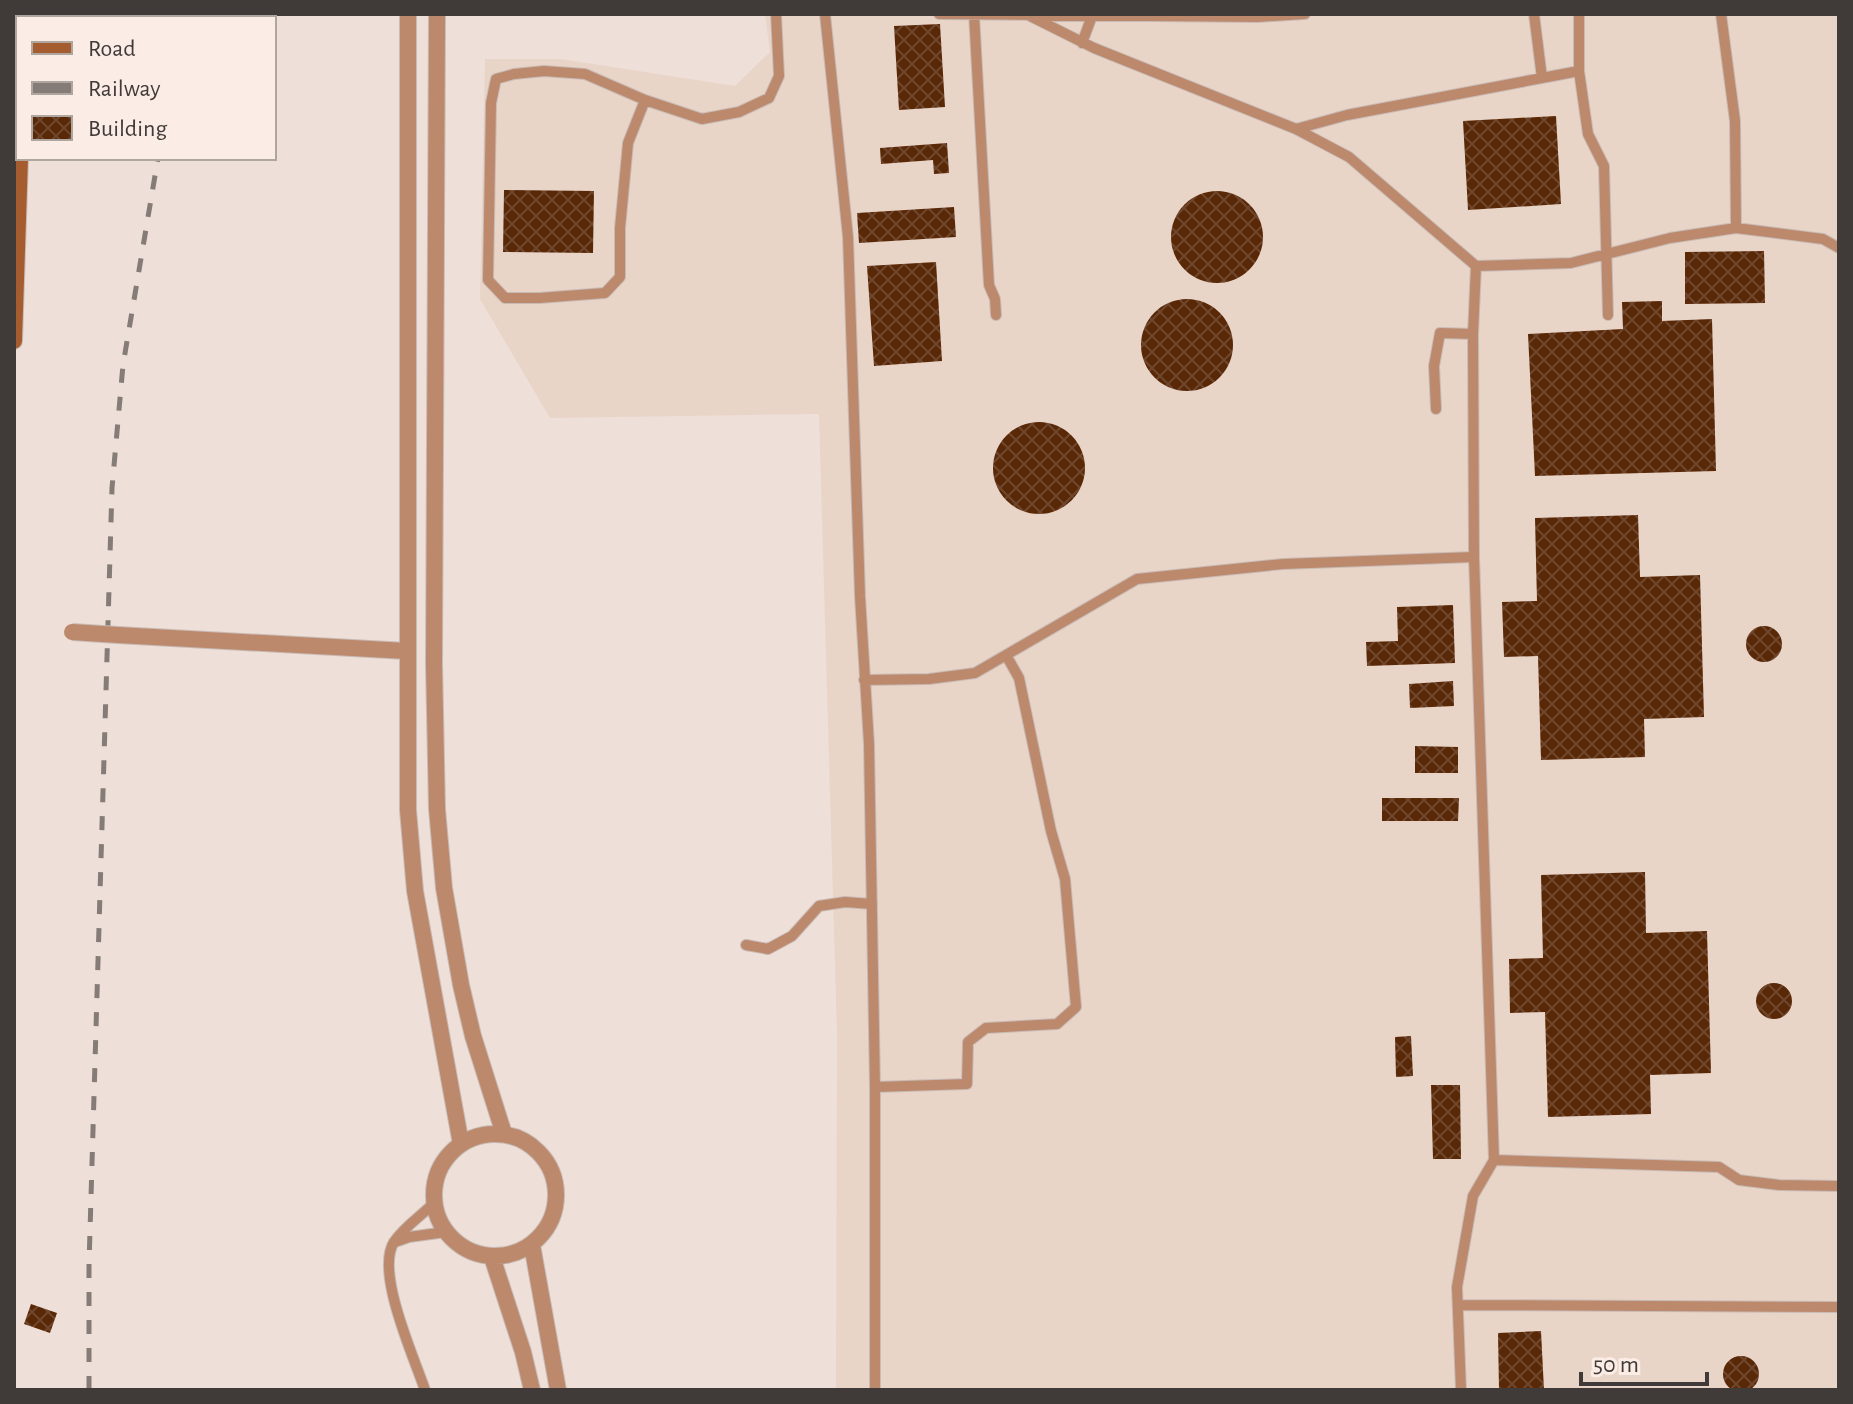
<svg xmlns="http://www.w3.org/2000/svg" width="1853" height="1404" viewBox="0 0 1853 1404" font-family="'Alegreya Sans',sans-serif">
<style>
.built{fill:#e9d4c8}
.building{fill:url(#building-cross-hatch)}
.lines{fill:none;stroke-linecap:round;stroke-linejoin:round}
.lane-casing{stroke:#c8bbb5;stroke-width:12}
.street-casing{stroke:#c8bbb5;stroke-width:18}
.secondary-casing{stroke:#c8bbb5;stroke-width:18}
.lane{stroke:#bc896d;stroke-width:10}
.street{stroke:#bc896d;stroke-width:16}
.secondary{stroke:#a55c2f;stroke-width:16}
.rail{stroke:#857c77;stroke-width:5;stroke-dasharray:14 14;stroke-linecap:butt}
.street-bridge-casing{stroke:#c8bbb5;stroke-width:18;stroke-linecap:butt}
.street-bridge{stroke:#bc896d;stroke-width:16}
</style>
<defs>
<pattern id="building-cross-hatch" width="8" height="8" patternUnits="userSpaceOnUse" patternTransform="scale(2)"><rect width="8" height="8" fill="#592807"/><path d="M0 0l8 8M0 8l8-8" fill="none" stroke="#6f472d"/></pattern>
</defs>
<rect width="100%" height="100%" fill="#eedfd8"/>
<path class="built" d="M765,14H1839V1390H836L837,1034L819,414L550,418L480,299L485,59H561L735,86L770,52Z"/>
<path class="building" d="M940,24L945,107L899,110L894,26Z
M1556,116L1561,204L1468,210L1463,121Z
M947,143L949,173L934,174L933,160L881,164L880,148Z
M504,190L594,191L593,253L503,252Z
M1171 237a46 46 0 1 1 92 0a46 46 0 1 1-92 0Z
M954,207L956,237L859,243L857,213Z
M1764,251L1765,303L1685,304V252Z
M936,262L942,361L874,366L867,266Z
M1141 345a46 46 0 1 1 92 0a46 46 0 1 1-92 0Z
M1662,301V321L1712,319L1716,471L1535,476L1528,334L1623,329L1622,302Z
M993 468a46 46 0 1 1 92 0a46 46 0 1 1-92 0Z
M1638,515L1640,577L1700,575L1704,717L1644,719L1645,757L1541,760L1538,656L1504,657L1502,602L1537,601L1535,518Z
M1453,605L1455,663L1367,666L1366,642L1398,641L1397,607Z
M1746 644a18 18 0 1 1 36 0a18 18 0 1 1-36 0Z
M1453,681L1454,706L1410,708L1409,684Z
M1415,746L1458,747V773H1415Z
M1382,798H1459L1458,821H1382Z
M1645,872L1646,933L1707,931L1711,1073L1650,1075L1651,1114L1548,1117L1545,1012L1510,1013L1509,959L1543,958L1541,875Z
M1756 1001a18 18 0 1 1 36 0a18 18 0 1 1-36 0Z
M1411,1036L1413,1076L1396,1077L1395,1037Z
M1431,1085H1460L1461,1159H1433Z
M31,1304L57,1313L50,1333L24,1324Z
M1541,1331L1544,1390H1499L1498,1333Z
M1723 1374a18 18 0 1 1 36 0a18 18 0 1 1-36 0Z"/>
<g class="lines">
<g class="lane-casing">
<path id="lane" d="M825,14L848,237L860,596L869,744L875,1087V1390
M939,14L1258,17L1305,14
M974,14L989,285L995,299L996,315
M1026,14L1094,48L1296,129L1349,157L1476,266L1473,334L1474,557L1494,1160L1473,1196L1457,1287L1461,1390
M1534,14L1542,78
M1579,14V71L1588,134L1604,166L1608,315
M1721,14L1735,121L1736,228
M1082,43L1092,16
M645,100L628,143L620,228V277L605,293L539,298H505L488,280L491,103L496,79L514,74L544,71L585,74L645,100L702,119L739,112L769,98L779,76L776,14
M1296,129L1347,115L1579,71
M1476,266L1571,263L1670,238L1736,228L1823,239L1839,248
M1436,409L1434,366L1440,333L1473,334
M864,680L929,679L975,673L1006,655
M746,945L768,949L792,936L819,906L845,902L872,904
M875,1087L967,1084L968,1042L986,1028L1057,1024L1076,1007L1065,879L1051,831L1019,678L1006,655L1137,579L1283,564L1474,557
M1494,1160L1719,1167L1739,1180L1779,1185L1839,1186
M395,1242L409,1237L446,1232
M1458,1305L1839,1307
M425,1390C414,1357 375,1272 394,1242C404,1227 421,1216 434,1203"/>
</g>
<g class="street-casing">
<path id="street" d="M408,14V810L415,891L461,1144
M437,14L434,664L437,809L444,888L461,985L473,1036L504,1134
M118,635L406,651
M434 1195a61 61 0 1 1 122 0a61 61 0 1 1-122 0Z
M532,1245L558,1390
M492,1257L523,1352L532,1390"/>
</g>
<g class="secondary-casing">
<path id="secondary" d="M25,18V14
M14,341L20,158"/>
</g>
<use href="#lane" class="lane"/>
<use href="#street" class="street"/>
<use href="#secondary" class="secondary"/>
<path class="rail" d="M183,18L184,14
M89,1390V1265L112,488L123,365L158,158"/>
<g class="street-bridge-casing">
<path id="street-bridge" d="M72,632L118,635"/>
</g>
<use href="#street-bridge" class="street-bridge"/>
</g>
<rect width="1853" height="1404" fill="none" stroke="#403b38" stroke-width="32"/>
<rect x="16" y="16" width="260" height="144" fill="#fbede5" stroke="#b0a6a0" stroke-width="2"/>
<rect x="32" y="42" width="40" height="12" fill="#a55c2f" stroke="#b0a6a0" stroke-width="2"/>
<text x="88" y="56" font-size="24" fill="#403b38">Road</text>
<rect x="32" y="82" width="40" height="12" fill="#857c77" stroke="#b0a6a0" stroke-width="2"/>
<text x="88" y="96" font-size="24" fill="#403b38">Railway</text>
<rect x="32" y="116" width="40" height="24" fill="url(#building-cross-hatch)" stroke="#b0a6a0" stroke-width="2"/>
<text x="88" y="136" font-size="24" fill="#403b38">Building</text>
<path d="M1581 1372v12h126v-12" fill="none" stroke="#403b38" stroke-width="4"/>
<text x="1593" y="1372" font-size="24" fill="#403b38" stroke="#fbede5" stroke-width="6" paint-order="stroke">50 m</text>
</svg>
